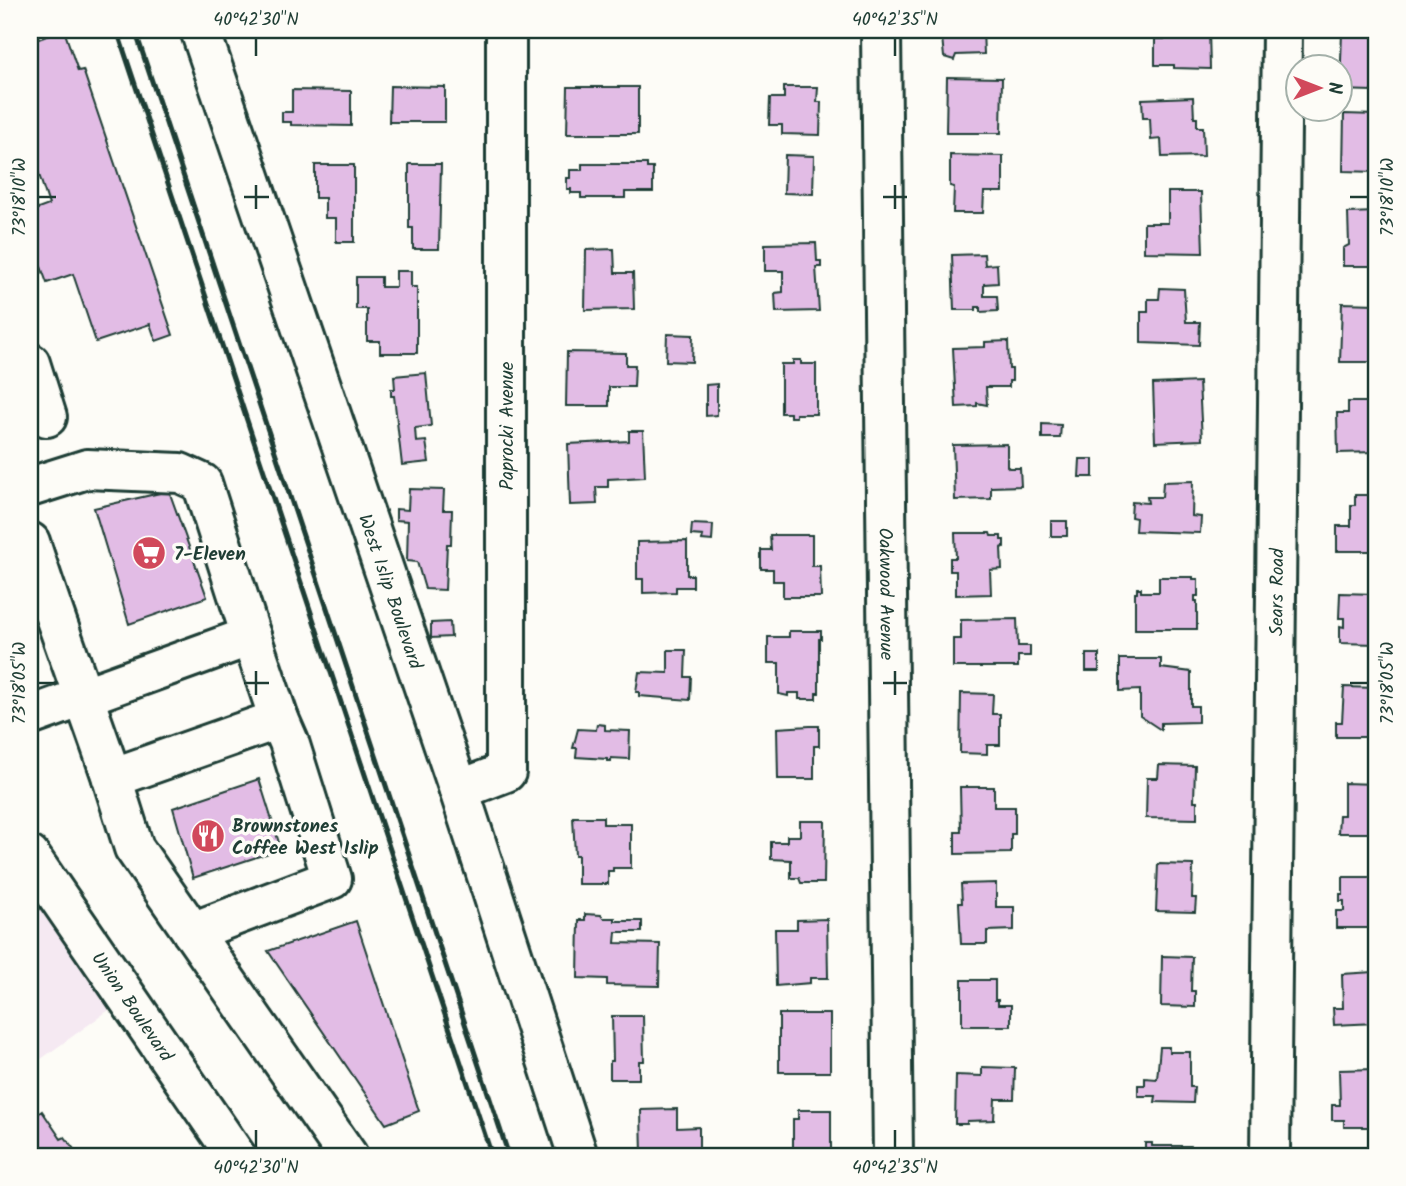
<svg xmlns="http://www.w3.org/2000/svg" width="1406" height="1186" viewBox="0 0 1406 1186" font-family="Kalam,sans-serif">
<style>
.built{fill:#f5e9f2}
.building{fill:#e2bce5;stroke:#1f3d34;stroke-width:2}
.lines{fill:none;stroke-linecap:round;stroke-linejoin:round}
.minor-casing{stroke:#1f3d34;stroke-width:44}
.major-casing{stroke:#1f3d34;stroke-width:44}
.minor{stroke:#fdfcf7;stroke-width:38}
.major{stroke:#fdfcf7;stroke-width:38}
.rail{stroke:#1f3d34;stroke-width:5}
.ticks{fill:none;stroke:#1f3d34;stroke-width:2.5}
.labels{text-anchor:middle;stroke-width:7;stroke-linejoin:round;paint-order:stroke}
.street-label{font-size:19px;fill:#1f3d34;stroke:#fdfcf7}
.poi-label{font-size:19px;font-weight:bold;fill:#1f3d34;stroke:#fdfcf7;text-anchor:start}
.neatline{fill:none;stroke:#1f3d34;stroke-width:2.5}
.ticks-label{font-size:18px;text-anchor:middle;fill:#1f3d34}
</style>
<rect width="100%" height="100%" fill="#fdfcf7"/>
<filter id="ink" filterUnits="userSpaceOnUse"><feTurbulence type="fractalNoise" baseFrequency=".0143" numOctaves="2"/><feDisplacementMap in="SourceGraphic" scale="14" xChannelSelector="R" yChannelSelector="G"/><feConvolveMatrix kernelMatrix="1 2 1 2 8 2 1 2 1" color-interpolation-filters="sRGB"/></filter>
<g filter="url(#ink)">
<path class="built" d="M30,886L109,1010L30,1067Z"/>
<path class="building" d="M64,30L78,71L83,70L173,335L156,341L150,324L96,342L73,274L47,283L40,264L37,265L30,246V212L49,205L30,147V42Z
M944,30H983L984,54L956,55L954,60L944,57L942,37H944Z
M1173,30H1209L1210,69L1174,68V65H1155V39H1173Z
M1342,32L1374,33L1376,78H1372V91L1340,90Z
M947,77L1002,78L1001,133H946Z
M390,86L445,87V122H389Z
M568,87H638V134H567Z
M784,87H818L817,102H821L820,135L782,134V125H769L770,98H784Z
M292,90L351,91V126L291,125V122H282V112H292Z
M1193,97L1194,118H1197V127H1203L1204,156L1162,157L1161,139L1151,140L1150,118H1143L1142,99Z
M1344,114L1376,115V172L1343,171Z
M785,155L814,156L813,194L784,193Z
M950,155L1003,156V192H984L983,213H953L954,187L950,186Z
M409,164H441L439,249H413V228H409Z
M582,164H647V168H653V192H625V198H581V193H571V189H567V178H570V170H582Z
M315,165H354V242H336V218H325V198H315Z
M1168,192H1201L1203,253L1144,252V223H1168Z
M1376,212V266H1343V248L1349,245L1348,213Z
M816,243L817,261H821V267H816L819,311L776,312L775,293L783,292V271H765V244Z
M614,249L615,273H633L634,309L585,310L586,250Z
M984,254L985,265L997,264L998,283L984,284V296H997L998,311L980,312V307H976V310H954L952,255Z
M396,271H411V287H417V353H380V341H367V309H356V277H381V287H396Z
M1160,288L1184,289L1186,322H1200L1199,345L1141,343V312H1148V299H1159Z
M1342,303L1376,304L1375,362H1340Z
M667,334L693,335L692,362L666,361Z
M1008,341L1009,369H1012V381H1009V387H986L987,405L977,403V406L956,407L953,348L985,347V342Z
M567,352L626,353V365H635L634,387H609V406H566Z
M793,360H801V364H816V414H796V417H790V413H781V364H793Z
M426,373L431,426L415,428L416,442L426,441L429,462L402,465L394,396H391V389H395L394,376Z
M1199,382L1202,440L1155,442L1153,384Z
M717,384V415L706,416V385Z
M1348,402H1376V452L1338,453L1337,413H1348Z
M1042,424L1061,425L1060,438H1042Z
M629,431H643L645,477L608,479V487H596L597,504L570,505L568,444L629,441Z
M1007,444V466L1009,468H1020L1021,486L991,487V499L955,500L953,445Z
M1080,459H1093V477H1079Z
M1193,481L1192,516L1201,517L1200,533L1135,531L1136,518L1131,517L1132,502L1148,503L1147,497H1162L1163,482Z
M409,489L444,490L443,510H452L451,544H447L445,590L425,589L417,562L407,561L408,521L396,520V509L408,510Z
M169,491L207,597L129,624L94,508Z
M1355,495H1376V551H1337V526H1351V505H1355Z
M1051,521H1067V536H1051Z
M692,524L713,525L712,541L702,540L703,536L691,535Z
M955,533H990L991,536H1001V540H1004V547L1001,548L1002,569L990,570L991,594L956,595V571H950V558H956Z
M770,535H812V566H820L821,597H783V581H773V569H761V550H771Z
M687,541V575H693V587H676V592L643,593V579H637V542Z
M1159,577H1193V579H1198V596H1195V601H1197V629H1135V593H1137V588H1141V592H1159Z
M1340,593L1376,594V644L1340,643V626L1344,627V618H1339Z
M1017,619L1018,646H1030V656H1018V667H953V639H961V620Z
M450,622L451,637L431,638V623Z
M789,631H821V639H819V693H816V699H799V693H788V696L779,694V663H768V637H789Z
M668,650H686L685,677H691L690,700L639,696V692H636L639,672L668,673Z
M1086,654H1099V671H1086Z
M1120,659H1161V668L1191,672V706H1198V722L1161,723V730L1140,716V690L1120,691Z
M1344,687L1376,688V737H1336V722H1342Z
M961,693L993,694L992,714H1000V745H987V754L960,753Z
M597,724L605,725V730L630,731L629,759L611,758V761H607V759L576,757L577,748H573L578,729L596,730Z
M810,726H819V746H814V779H778L777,728Z
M1159,765L1195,766L1194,801H1197V819L1146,818L1147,778H1158Z
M259,779L281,849L193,878L173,808Z
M1344,783L1376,784V833H1338L1339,815H1344Z
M960,787H994V807H1015V834H1011V853L955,854V832H961Z
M573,817H603V824H631V868H613V871H608V884H578V855H575Z
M800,821H825L824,883H801L799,878H791V860L771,859V842H787V836H800Z
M1158,864L1193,865L1192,898H1196L1195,912L1156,911Z
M1343,877H1375L1376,928H1336V911H1344V901H1340V894H1343Z
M996,883V907H1014V930L987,931V944H961L959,903H962L961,884Z
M585,914L601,915L603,918H615V921H642V932H616L615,943L660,944L659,986L607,985V979L578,978L579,920H585Z
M827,919L828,978H810V983L776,986L775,929H797V920Z
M356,921L419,1111L386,1124L268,951Z
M1162,956L1192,957L1191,991H1195V1007L1161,1006Z
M1374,972L1376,1023L1334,1025L1333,1008H1343L1342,974Z
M962,980H995V1000H998V1005H1011V1026H962Z
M779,1014H830V1072H779Z
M612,1016H643L644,1061H639V1079H610V1061H613Z
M1160,1047H1169V1052H1190V1087H1194L1193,1103L1155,1102L1156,1096H1138V1085H1145V1078L1157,1079Z
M982,1067L1015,1068L1014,1099H995L994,1120L967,1121V1124H955L956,1075L982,1076Z
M1376,1069V1127H1344V1120H1332V1105H1340L1339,1070Z
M677,1109V1128L699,1127V1156H642L641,1110Z
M798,1110H831V1156H793V1119H798Z
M42,1111L61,1139L65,1137L79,1156H30V1120Z
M1145,1143H1152V1146H1190V1156H1145Z"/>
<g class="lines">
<g class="minor-casing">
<g id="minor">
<path id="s1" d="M200,30L459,790L578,1156"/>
<path id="s2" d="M881,30L893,1156"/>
<path d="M30,363L47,417"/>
<path d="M30,487L87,469L180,473L202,483L251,636"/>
<path d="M30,542C55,621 85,699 112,778L279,719L251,636L30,716"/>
<path d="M112,778L134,848L348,1156"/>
<path d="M459,790L506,772V30"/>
<path d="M192,932L332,879L289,742L279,719"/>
<path id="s3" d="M1270,1156L1282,30"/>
</g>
</g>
<g class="major-casing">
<g id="major">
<path id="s4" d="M30,856L236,1156"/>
</g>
</g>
<use href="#minor" class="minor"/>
<use href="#major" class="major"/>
<path class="rail" d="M117,30L492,1156
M135,30L509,1156"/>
</g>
</g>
<path class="ticks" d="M256,38V56M895,38V56M256,185V209M895,185V209M38,197H56M244,197H269M883,197H907M1350,197H1368M256,671V695M895,671V695M38,683H56M244,683H269M883,683H907M1350,683H1368M256,1130V1148M895,1130V1148"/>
<defs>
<g id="supermarket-disc" transform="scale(1.75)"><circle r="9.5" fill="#d1495b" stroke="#fdfcf7"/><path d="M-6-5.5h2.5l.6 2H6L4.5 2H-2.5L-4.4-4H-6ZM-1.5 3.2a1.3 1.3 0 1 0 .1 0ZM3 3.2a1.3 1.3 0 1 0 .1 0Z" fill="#fff"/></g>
<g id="restaurant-disc" transform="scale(1.75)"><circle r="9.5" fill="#d1495b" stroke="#fdfcf7"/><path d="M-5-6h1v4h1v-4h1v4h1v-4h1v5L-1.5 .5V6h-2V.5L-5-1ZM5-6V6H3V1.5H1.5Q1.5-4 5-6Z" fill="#fff"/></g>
</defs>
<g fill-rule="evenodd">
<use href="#supermarket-disc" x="149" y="553"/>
<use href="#restaurant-disc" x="208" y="836"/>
</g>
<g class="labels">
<g class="street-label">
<text transform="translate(506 426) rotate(-90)" y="7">Paprocki Avenue</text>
<text dy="7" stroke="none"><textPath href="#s1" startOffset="593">West Islip Boulevard</textPath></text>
<text dy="7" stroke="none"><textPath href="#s2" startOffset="564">Oakwood Avenue</textPath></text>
<text dy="7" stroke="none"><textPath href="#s3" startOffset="564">Sears Road</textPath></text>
<text dy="7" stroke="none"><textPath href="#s4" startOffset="182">Union Boulevard</textPath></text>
</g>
<g class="poi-label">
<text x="174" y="560">7-Eleven</text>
<text x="232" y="832">Brownstones<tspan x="232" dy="22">Coffee West Islip</tspan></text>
</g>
</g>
<rect width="1406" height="1186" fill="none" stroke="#fdfcf7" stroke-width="77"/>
<g transform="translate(1319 88) rotate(90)"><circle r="33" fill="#fdfcf7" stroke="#a4b0a9" stroke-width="2"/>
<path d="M0-5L12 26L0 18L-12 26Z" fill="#d1495b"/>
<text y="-10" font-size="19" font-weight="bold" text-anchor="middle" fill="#1f3d34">N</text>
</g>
<rect x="38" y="38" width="1330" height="1110" class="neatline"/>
<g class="ticks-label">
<text x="256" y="25">40°42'30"N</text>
<text x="895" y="25">40°42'35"N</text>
<text transform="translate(1387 197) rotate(-90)" y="6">73°18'10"W</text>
<text transform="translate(19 197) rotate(-90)" y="6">73°18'10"W</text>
<text transform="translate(1387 683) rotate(-90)" y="6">73°18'05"W</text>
<text transform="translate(19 683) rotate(-90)" y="6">73°18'05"W</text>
<text x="256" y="1173">40°42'30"N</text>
<text x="895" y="1173">40°42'35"N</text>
</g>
</svg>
